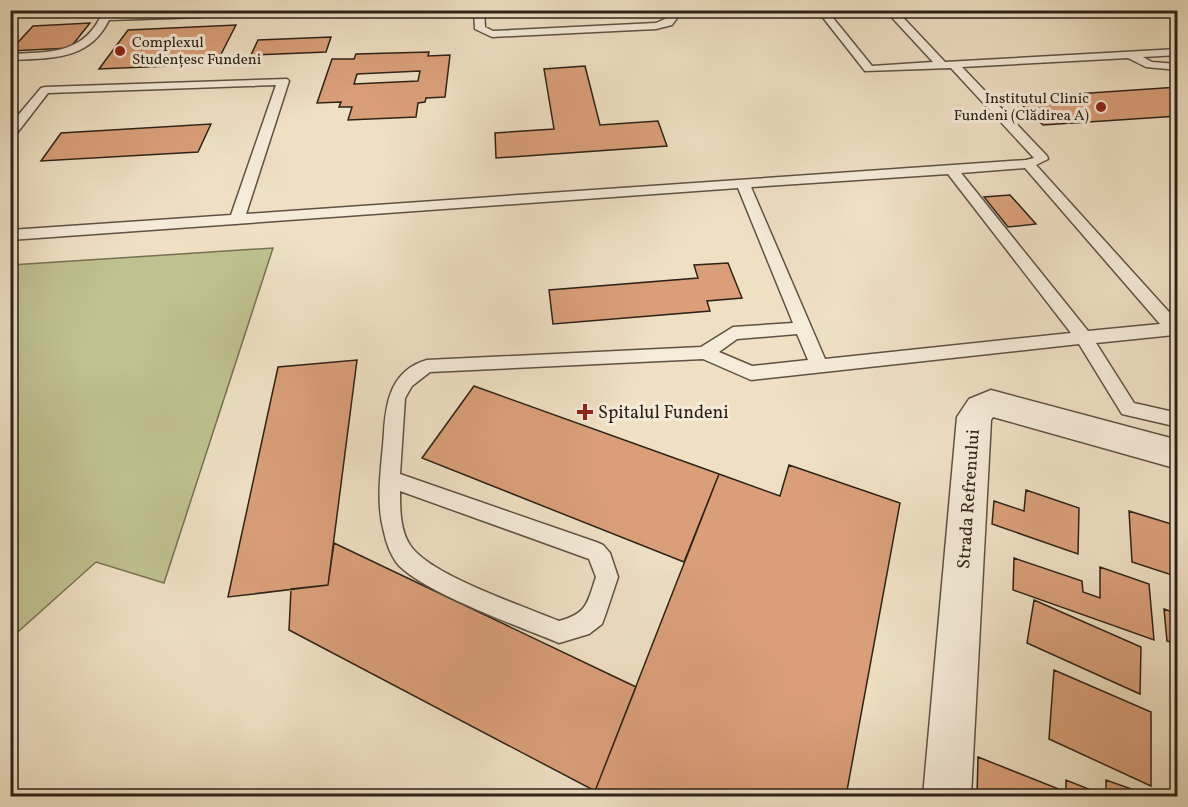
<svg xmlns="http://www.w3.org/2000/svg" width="1188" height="807" viewBox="0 0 1188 807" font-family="Vollkorn,serif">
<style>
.green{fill:#bfc190;stroke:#767254;stroke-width:1.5}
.building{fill:#da9f79;stroke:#2e2218;stroke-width:1.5;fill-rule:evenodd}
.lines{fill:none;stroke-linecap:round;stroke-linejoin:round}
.service-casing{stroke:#5e5243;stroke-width:3}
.minor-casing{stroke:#5e5243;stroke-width:3}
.service{fill:#f5ebd9;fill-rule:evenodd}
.minor{fill:#f5ebd9;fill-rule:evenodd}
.poi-dot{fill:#8f2418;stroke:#f5ebd9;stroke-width:2}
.labels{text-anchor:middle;stroke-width:6;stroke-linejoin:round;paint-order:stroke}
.far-poi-label{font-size:15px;fill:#2e2218;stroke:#f5ebd9;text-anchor:start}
.poi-label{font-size:18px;fill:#2e2218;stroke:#f5ebd9;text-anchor:start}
.street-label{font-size:18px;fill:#2e2218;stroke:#f5ebd9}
</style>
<rect width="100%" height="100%" fill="#efe0c4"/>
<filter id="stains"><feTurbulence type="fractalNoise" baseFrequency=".00333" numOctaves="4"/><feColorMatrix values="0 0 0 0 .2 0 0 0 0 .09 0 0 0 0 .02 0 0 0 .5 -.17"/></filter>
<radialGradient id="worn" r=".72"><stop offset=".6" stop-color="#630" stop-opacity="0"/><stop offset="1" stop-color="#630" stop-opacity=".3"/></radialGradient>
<path class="green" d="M273,248L164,583L96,562L11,638V265Z"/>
<path class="building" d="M329,10H362L361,16L327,17Z
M90,23L70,48L10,51L33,26Z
M236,25L216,64L99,69L128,30Z
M331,37L326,52L251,55L258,40Z
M429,52L428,56L450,55L445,97L426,98L425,102L418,103L416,117L348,120L352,107H339L341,102L317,103L332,59H354L356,54ZM420,71L418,81L354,84L357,74Z
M585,66L600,125L658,121L667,146L496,158L495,133L554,129L544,69Z
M1178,87V116L1043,125L1015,98Z
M211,124L198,152L41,161L61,133Z
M1010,195L1036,224L1008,227L984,197Z
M728,263L742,298L707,301L710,311L553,324L549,290L698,278L694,265Z
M357,360L328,585L228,597L278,367Z
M474,386L719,474L684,562L422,458Z
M789,465L900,503L846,796H606L595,791L719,474L780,496Z
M1026,490L1079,508L1078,554L992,524L994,501L1024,511Z
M1129,511L1178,526V577L1132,562Z
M334,543L636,687L595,791L289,630L291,589L328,585Z
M1014,558L1082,581L1083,592L1100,598V567L1149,584L1154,640L1013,590Z
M1034,600L1141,647L1140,694L1027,643Z
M1164,609L1178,614V644L1167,641Z
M1054,670L1151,712V786L1049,739Z
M1173,746L1178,747V785Z
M978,757L1066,792V780L1106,796V780L1140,792V796H977Z"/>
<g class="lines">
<g class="service-casing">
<path id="service" d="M91,10H103L107,14L202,11L207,14L202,17L109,20C89,61 50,58 10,60V54C47,52 81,55 100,18Z
M474,10H484L485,27L493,31L656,23L667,18L665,10H675L677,18L672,25L656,29L492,37L475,29Z
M817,10H841L829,13L872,66L933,62L885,10H896L945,62L1178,49V55L1143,57L1152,62L1178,64V70L1146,67L1128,58L962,67L1047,156L1048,159L1036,165L1178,322V334L1174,335L1096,343L1134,403L1178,413V427L1122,414L1079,344L751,380L703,359L430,372L412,386L405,398L400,474L596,542L603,545L610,553L618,577L605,616L602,624L589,634L559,643C523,628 417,590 396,562C390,553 386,542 384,532C375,500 382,465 384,432C386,400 392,370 427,360L701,347L733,327L793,323L738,188L10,240V230L231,215L276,85L48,93L14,137L10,138V125L41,88L45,87L287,79L289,81L246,214L1026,160L1034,158L951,68L865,71ZM1025,168L1160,324L1088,331L961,173ZM948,174L1071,333L825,359L751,187ZM797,334L808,360L752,366L719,352L737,339ZM400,491L589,559L596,577C587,603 588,613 559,621C524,606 429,575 410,545C400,530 400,509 400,491Z"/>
</g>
<g class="minor-casing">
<path id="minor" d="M991,390L1178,440V469L993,417L991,420L971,796H923L957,417L969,399Z"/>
</g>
<use href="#service" class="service"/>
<use href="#minor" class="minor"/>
</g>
<g class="poi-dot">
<circle cx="120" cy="51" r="6"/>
<circle cx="1101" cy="107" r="6"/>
<path d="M582 403h6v6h6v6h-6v6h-6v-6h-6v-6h6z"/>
</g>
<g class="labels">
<g class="far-poi-label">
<text x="132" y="47">Complexul<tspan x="132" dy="17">Studențesc Fundeni</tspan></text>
<text x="1089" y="103" text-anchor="end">Institutul Clinic<tspan x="1089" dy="17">Fundeni (Clădirea A)</tspan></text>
</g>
<g class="poi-label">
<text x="598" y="418">Spitalul Fundeni</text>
</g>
<g class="street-label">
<text transform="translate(968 499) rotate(-86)" y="6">Strada Refrenului</text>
</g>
</g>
<rect width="1188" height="807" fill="none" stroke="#efe0c4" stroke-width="36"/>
<rect x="12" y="12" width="1164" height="783" fill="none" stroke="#2e2218" stroke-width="3"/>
<rect x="18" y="18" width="1152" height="771" fill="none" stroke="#2e2218" stroke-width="1.5"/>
<rect width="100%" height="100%" filter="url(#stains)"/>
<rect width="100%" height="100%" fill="url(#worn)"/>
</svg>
